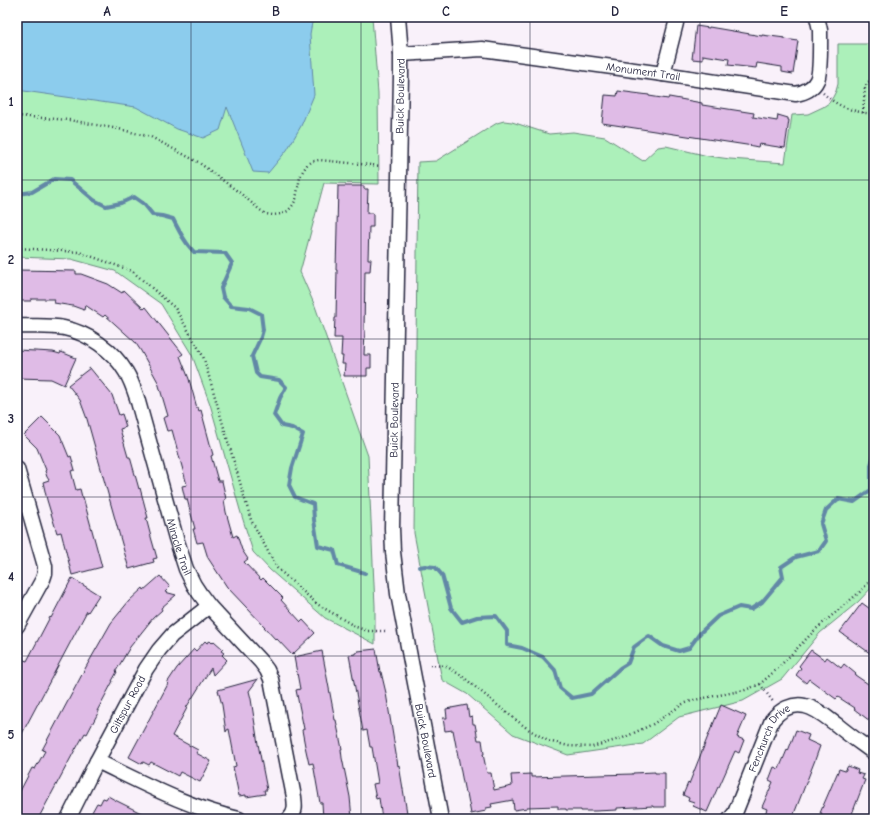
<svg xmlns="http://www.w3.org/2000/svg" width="891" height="836" viewBox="0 0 891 836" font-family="'Comic Neue',sans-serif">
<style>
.green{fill:#acf0ba;stroke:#67897a}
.water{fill:#8ccced;stroke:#6288a6}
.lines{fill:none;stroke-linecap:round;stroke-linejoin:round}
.stream{stroke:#6288a6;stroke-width:4}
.building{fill:#dfbbe6;stroke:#22223b}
.minor-casing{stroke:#22223b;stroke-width:17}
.path{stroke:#22223b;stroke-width:2.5;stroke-dasharray:1 3;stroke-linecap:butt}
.minor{stroke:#fff;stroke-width:14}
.grid{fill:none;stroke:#22223b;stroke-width:1;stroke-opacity:0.55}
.labels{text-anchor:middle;stroke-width:3;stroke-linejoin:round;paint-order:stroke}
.street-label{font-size:11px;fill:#22223b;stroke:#fff}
.neatline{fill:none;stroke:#22223b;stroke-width:1.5}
.grid-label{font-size:13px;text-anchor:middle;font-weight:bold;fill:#22223b}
</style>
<rect width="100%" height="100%" fill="#f9f1fa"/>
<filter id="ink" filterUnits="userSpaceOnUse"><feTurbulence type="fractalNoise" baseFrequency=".025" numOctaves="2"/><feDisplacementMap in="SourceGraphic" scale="8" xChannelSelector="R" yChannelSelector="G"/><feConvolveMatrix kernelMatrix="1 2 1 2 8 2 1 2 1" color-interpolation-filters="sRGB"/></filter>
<g filter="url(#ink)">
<path class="green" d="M17,17H372L378,93L379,184L324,183L300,272L315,306L368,456L375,606V644L325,618L270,570L253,552L240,510L210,404L192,355L161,304L115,271L71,259L17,257Z
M838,44H874V585L858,602L820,633L782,679L743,701L679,717L643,744L568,755L513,734L467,694L442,680L414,533L418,162L436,161L497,123L504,121L512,122L549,134L573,132L605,137L643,161L658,147L666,146L708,156L730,159L785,163L792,115L808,114L823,107L829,103L833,97L836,91L838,84Z"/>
<path class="water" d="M17,17H313L310,34L314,95L301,126L287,150L268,173L253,172L227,107L220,130L203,138L177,129L136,107L17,90Z"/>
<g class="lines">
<path class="stream" d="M17,194L32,192L54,179L70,180L94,200L106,206L121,203L134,197L144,204L153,215L162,216L173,219C179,231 185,243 194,252L225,253L232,263L221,288L223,297L231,306L249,308L261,314L263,330L261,337L252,356L256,373L260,377L279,380L286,387L280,398L274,415L282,426L292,428L303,434L292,468L289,485L295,497L313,504L314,520L318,546L334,550L338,565L365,573
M419,567L425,566L435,567L442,575L451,608L462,622L477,617L496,616L507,631V645L522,648L543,657L555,670L560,688L572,698L591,694L620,668L628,663L634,647L649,636L663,646L679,651L689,648L700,633L718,616L739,607L751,609L762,602L783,577L781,567L796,557L819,551L826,541L821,524L826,510L838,499L854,502L871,490V465L874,454"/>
</g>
<path class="building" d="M696,26L709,28V27L762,36V35L785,38V39L798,41L793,74L782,72V67L757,63L756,68L728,65L729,59L703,55V60L692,59Z
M618,91L649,95V96L668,99L669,97L702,103V105L754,113L753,117L777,121L778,115L788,118V120H789L785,148L759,144L758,147L753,146L602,123L605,95L617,96Z
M338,186H364V189H368L367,213H373V227H369L368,259H371L370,271H365L364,330H365L364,355H371V368H367V376H344L345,364H342L343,356H341L342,338H334L335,318H336L337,270H336Z
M17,270L76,271V274H81L108,284L122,293L124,290L144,309L146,307L183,354L180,356L189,379L197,408H198L199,411L201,410L213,455L211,456L218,481H222L226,499L224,500L226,512L233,537L237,535L242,550L248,559L244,562L261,580L263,578L283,598L281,600L301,622L303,620L315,633L292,655L277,639L276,640L264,627H265L227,587L208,558L203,542L197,543L193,529H195L187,499H185L182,486L187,485L172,430L167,431L163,418L168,416L158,382L141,351L135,342L105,315L103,317L85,305L84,310L73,306L54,303L55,299H31V301H17Z
M17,350L53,352L60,354L61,352L76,358L64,385L51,379L17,378Z
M90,368L112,395L119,415L122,414L123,417L126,427L120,429L128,457H130L139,489L140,488L148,518H146L151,537L157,558L153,559L154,562L129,569L87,419L80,400L68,385Z
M42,417L60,435L69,457L71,456L75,470L71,471L76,490L80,489L82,497H83L102,567L72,575L61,532L57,533L47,500L43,482L49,480L47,477L45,471L46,470L37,448L24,435Z
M160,576L170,587L165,592L176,595L161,608L162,610L153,618L130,647L116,671L117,672L112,681H113L97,711H99L87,734L85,733L76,749V748L38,819H17V797L32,768L35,769L45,751L42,750L86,667L111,623L129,601L143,588L144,590Z
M72,578L99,595L88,612L87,611L17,743V666L21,659L27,661L50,617L51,618Z
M862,603L873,611L871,614L874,616V656L840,632Z
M205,641L207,643L210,641L212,643L214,641L223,649L221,651L224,653L222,655L227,660L213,675L211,668L186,708H187L172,736L198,750L196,753L211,761L200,782L180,772L178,776L151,762L149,765L143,762L142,764L129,757L168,684L167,683L177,668L194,649L196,651Z
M376,649L380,672H381L386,693L395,748L398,766L399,765L408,819H382L379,798L376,799L373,784L378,783L372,747H370L367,730L363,731L349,655L355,654V653L358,652V651Z
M811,650L825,660L827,657L841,668L844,664L856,674L855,675L874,688V724L854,709L855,708L838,697L836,699L809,679L806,683L796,675L801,668L799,666Z
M322,651L335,720H336L342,749H341L342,758L350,797L352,819H323L322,803H320L313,763L309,764L305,746L302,730L304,729L296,690L300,689L294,657Z
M258,679L249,691L251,699L258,744L267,790H264L265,794L246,797V795L239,796L233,767L236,766L229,729L227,730L226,732L222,705L218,690Z
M467,705L469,717L472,716L473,724H475L478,740H482L484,754H483L487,773H491L494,790L512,786L511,775L531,774V777L633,774V773L655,772V773H665V807H653V806L617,808V810L595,811H581V810H566V809H558V806L527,807V808L514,810L513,800L491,804L492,807L486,808V811L471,814L467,793H465L453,730L445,731L443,718H447L446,709Z
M721,705L746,716L737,737L744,740L739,753L735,751L719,787H718L707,812L693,806L694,803L688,801L689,798L683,795L688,783L689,784L712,726V727Z
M796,730L809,735L807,740L820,746L815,760L792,819H763L767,809L762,807L773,782L769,780L774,767L779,769L787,750L788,751Z
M848,766L858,770L857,773L864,775L862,779L865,780L850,819H819L822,813H820L839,769L845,771Z
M108,796L115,800L153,819H95L97,816L92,812L97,803L100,804L103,798L106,799Z"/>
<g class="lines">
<g class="minor-casing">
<g id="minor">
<path id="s1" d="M398,17L401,54V76L392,528L393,552L398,594L441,819"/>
<path id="s2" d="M401,54L482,49L663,74L796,94C805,92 813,89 817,80C821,72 820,40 820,30C819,25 818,21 817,17"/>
<path d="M663,74L676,23L675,17"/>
<path id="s3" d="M17,326C32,327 49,325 64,328C88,333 113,350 126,372C131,380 134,389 137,398L176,538L186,569L194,585L200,594L209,606L261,662L267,670L271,679L294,797C295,805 296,813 289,819"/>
<path d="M17,469L45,566V573L43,579L17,626"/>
<path d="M97,761C143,783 189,808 239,819"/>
<path id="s4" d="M68,819L97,761L146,669L159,650L172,635L209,606"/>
<path id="s5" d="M730,819L735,813L772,720C780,710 792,703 805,706C816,708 827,718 837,725C849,735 862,744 874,753"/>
</g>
</g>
<path class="path" d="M823,93C838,107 853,112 874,114
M863,113L865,87L868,82L874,79
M17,116L69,120L119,129L151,137L198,162L240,193L260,210L266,214L273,215L281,214L288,211L293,205L296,199L300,177L303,171L307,165L313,161L319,160L381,166
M17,248L79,252L132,271L175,308L203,356L251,520L277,568L317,604L356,627L368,631H387
M430,665L446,666L462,676L507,713L528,729L548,741L569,746L592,747L623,738L653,724L683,704L694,700L745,690L760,684L777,669L816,629L861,591L874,576
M760,684L774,703"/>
<use href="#minor" class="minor"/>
</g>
</g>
<path class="grid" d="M191,17V819M361,17V819M530,17V819M700,17V819M17,180H874M17,339H874M17,497H874M17,656H874"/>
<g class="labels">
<g class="street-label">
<text dy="4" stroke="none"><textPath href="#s2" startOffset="244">Monument Trail</textPath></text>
<text transform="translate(400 96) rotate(-89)" y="4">Buick Boulevard</text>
<text transform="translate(394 420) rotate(-89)" y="4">Buick Boulevard</text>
<text dy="4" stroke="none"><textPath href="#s3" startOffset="308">Miracle Trail</textPath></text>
<text dy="4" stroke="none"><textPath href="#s4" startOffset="129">Giltspur Road</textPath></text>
<text dy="4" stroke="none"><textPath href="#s1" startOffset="727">Buick Boulevard</textPath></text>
<text dy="4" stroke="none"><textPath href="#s5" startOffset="91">Fenchurch Drive</textPath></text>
</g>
</g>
<rect width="891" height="836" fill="none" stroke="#fff" stroke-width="44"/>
<rect x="22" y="22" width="847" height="792" class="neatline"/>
<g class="grid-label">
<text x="107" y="16">A</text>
<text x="276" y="16">B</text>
<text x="446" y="16">C</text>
<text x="615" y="16">D</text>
<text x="784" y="16">E</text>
<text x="11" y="106">1</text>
<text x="11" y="264">2</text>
<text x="11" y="423">3</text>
<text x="11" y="581">4</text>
<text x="11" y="739">5</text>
</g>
</svg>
